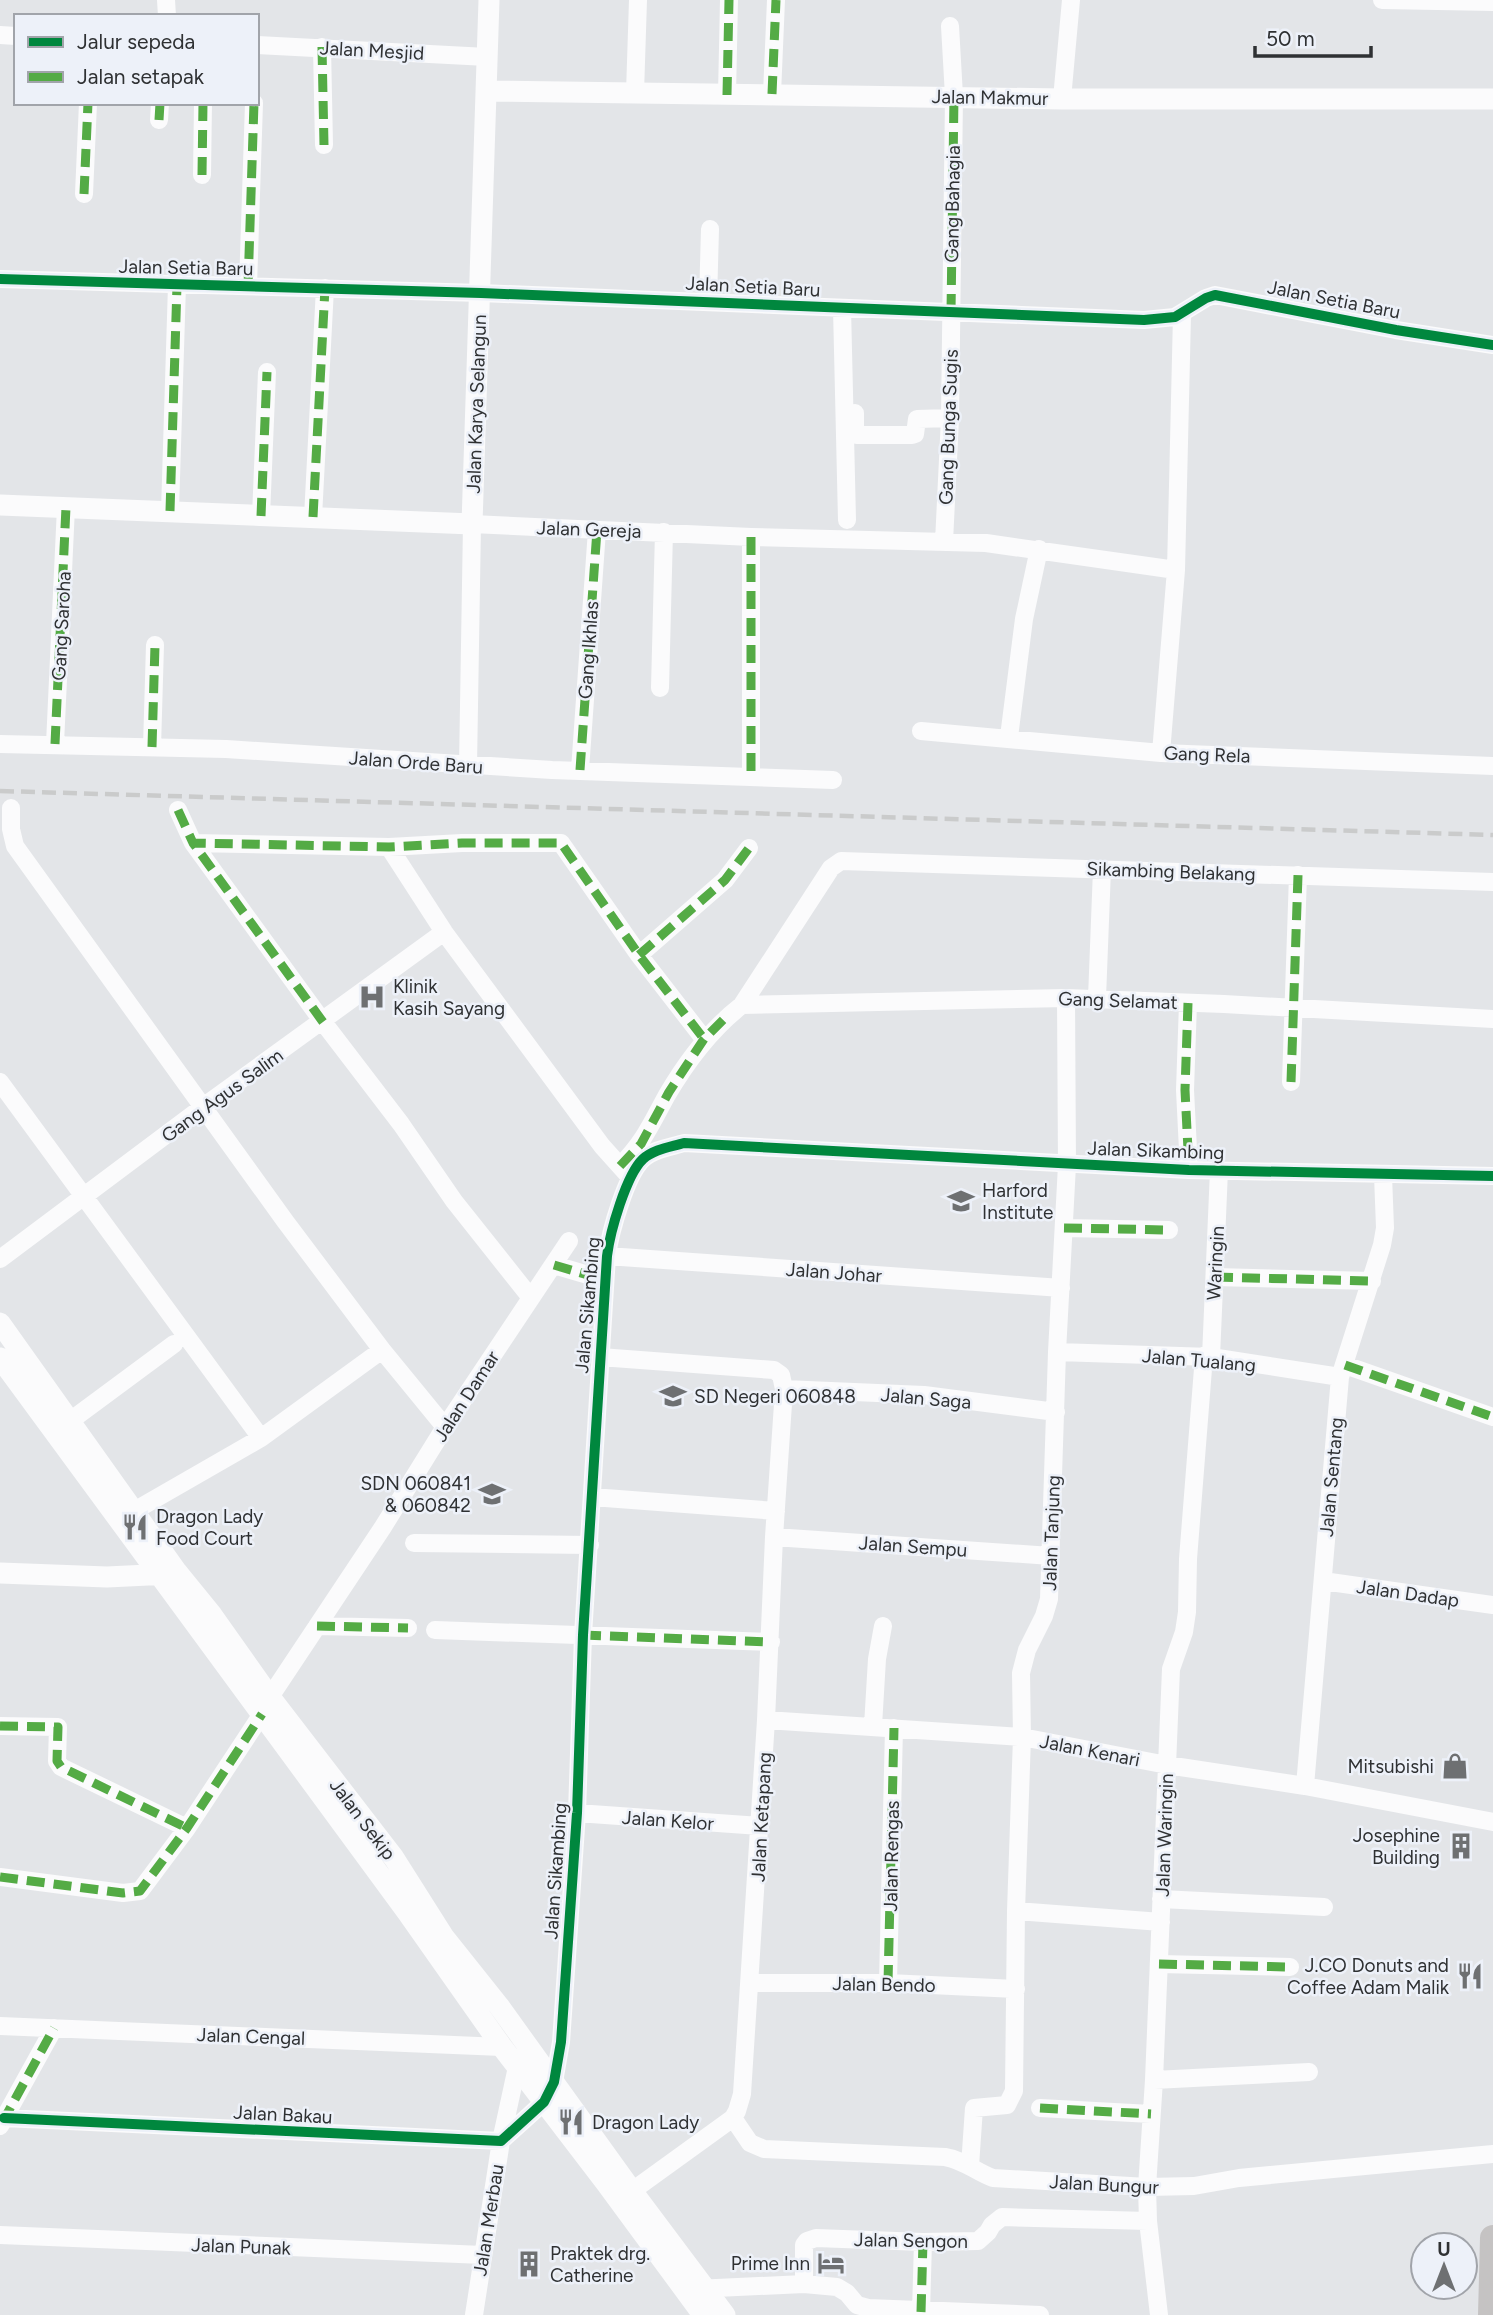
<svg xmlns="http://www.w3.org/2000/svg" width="1493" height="2315" viewBox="0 0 1493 2315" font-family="Figtree,sans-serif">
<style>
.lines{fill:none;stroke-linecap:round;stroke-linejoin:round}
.minor{stroke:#fbfbfc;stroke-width:18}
.tertiary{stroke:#fbfbfc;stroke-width:21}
.primary{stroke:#c5c3c3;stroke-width:26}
.rail{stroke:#cacbcb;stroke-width:4.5;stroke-dasharray:14 7;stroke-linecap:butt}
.quiet{stroke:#54ab45;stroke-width:9;stroke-dasharray:18 9;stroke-linecap:butt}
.cycleway-casing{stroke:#edf1f9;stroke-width:15}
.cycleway{stroke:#00873e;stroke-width:10}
.labels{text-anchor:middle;stroke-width:5;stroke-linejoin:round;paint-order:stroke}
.street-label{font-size:19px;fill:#2f3133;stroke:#edf1f9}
.poi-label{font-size:19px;fill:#2f3133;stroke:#edf1f9;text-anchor:start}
</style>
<rect width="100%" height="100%" fill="#e3e5e8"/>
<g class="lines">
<path class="minor" d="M166,0L167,16
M1382,0L1493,2
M0,35L16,36
M257,45L487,57
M322,47L324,145
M635,93L638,0
M772,94L776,0
M727,95L729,0
M1062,99L1071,0
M159,120L160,103
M202,175L203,103
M84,194L88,103
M0,279L481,293L1144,320L1175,317L1206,298L1215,295L1396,330L1493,345
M248,286L254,103
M708,301L710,229
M842,308L847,520
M855,413V434L857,435H912L915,434L917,419L950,418
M170,511L177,285
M261,516L267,372
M313,517L325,288
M751,537V776
M944,542L950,418L954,96L950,26
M660,688L664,532
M921,731L1161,753L1493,766
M1009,737L1024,619L1039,549
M0,744L226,749L552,770L833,780
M55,744L66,507
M152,747L155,645
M1161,753L1176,570L1182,315
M468,766L472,524L751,537L986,543L1176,570
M580,770L597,530
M11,808V829L15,846L285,1221L382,1350L445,1427
M178,810L193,843
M389,847L444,932L602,1146L628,1175
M639,955L725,880L749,848
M1097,998L1102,869
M1188,1003L1185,1090L1189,1170
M742,1005L1066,998L1224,1004L1493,1019
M0,1082L261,1438
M1291,1082L1298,875
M620,1166C644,1142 651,1124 667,1095C687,1061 711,1029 742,1005L831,868L841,861L1493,882
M1064,1228L1169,1230
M607,1256L1061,1288
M0,1259L203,1107L444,932
M554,1265L605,1280
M1215,1277L1372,1281
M531,1298L454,1201L401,1124L323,1022L193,843L389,847L462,843H561L639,955L704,1039
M1057,1352L1211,1357L1340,1377
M600,1357L774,1370L781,1375L784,1389L924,1395L1056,1412
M1211,1357L1219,1170
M1345,1365L1493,1417
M70,1421L174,1344
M592,1497L776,1511
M134,1511L261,1438L382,1350
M774,1537L1051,1556
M414,1543L590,1545
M1323,1581L1493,1605
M317,1626L408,1628
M435,1630L771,1642
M766,1720L1022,1737L1167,1765L1305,1786L1493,1822
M0,1726L58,1727L57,1761L61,1767L187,1828
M873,1726L877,1659L883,1626
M1305,1786L1340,1377L1382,1245L1385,1228L1383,1175
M577,1813L760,1826
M0,1877L123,1893L140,1891L187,1828L262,1714L270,1697L383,1527L445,1427L569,1241
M1161,1899L1324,1907
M1016,1911L1161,1922
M1159,1964L1290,1967
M751,1983H888L1016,1989
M888,1983L894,1728
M0,2026L502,2047
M1154,2080L1309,2072
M1040,2108L1151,2114
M4,2118L501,2141L544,2102L554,2082L561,2042L577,1813L583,1635L607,1256C610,1232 626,1175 643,1159C654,1149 671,1147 684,1143L1189,1170L1493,1176
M733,2118L750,2143L764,2149L945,2157C964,2160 976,2172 993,2178L1147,2187L1194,2186L1239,2178L1493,2154
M0,2126L54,2028
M970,2166L974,2108L1007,2105L1014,2091L1016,1911L1022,1737L1021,1673L1027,1650L1044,1616L1049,1599L1057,1352L1067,1165L1066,998
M632,2191L733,2118L737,2111L742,2094L766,1720L774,1537L784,1389
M0,2235L483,2255
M804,2284V2245L807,2241L816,2238L923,2242L978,2241L988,2232L992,2225L1002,2217L1148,2221
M695,2289L804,2284L837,2287L847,2293L857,2305L868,2308L1040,2315
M921,2312L923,2242
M474,2315L501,2141L517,2067L521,2057
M1159,2315L1148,2221L1147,2187L1154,2080L1171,1669L1184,1632L1187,1612L1188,1559L1204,1356"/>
<path class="tertiary" d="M486,91L1062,99H1493
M0,505L472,524L489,0
M0,1323L177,1572L212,1615L270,1697L394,1858L444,1937L499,2006L632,2191L725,2315
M0,1358L407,1912L502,2047L606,2183L703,2315
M0,1573L107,1577L169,1574"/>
<path class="primary" d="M1491,2315L1493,2238"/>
<path class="rail" d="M0,791L1493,835"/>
<path class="quiet" d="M322,47L324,145
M772,94L776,0
M727,95L729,0
M159,120L160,103
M202,175L203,103
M84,194L88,103
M248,286L254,103
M951,312L954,96
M170,511L177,285
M261,516L267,372
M313,517L325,288
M751,537V776
M55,744L66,507
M152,747L155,645
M580,770L597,530
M178,810L193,843
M639,955L725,880L749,848
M1188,1003L1185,1090L1189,1170
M323,1022L193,843L389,847L462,843H561L639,955L704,1039
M1291,1082L1298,875
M620,1166L641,1144L669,1092L704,1039L724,1019
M1064,1228L1169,1230
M554,1265L605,1280
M1215,1277L1372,1281
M1345,1365L1493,1417
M317,1626L408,1628
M583,1635L771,1642
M0,1726L58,1727L57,1761L61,1767L187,1828
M0,1877L123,1893L140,1891L187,1828L262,1714
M1159,1964L1290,1967
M888,1983L894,1728
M1040,2108L1151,2114
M2,2123L54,2028
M921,2312L923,2242"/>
<g class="cycleway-casing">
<path id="cycleway" d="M0,279L481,293L1144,320L1175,317L1206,298L1215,295L1396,330L1493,345
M4,2118L501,2141L544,2102L554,2082L561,2042L577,1813L583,1635L607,1256C610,1232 626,1175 643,1159C654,1149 671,1147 684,1143L1189,1170L1493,1176"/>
</g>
<use href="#cycleway" class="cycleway"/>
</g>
<defs>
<g id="hospital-bare" transform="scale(2.1)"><path d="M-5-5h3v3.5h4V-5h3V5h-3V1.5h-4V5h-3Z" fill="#6e7072" stroke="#edf1f9" stroke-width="2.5" paint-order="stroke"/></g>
<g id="school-bare" transform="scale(2.1)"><path d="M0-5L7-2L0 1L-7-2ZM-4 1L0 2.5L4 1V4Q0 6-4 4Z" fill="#6e7072" stroke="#edf1f9" stroke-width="2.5" paint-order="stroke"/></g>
<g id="restaurant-bare" transform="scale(2.1)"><path d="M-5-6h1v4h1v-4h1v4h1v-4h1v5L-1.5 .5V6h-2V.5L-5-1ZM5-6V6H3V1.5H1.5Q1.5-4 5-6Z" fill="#6e7072" stroke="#edf1f9" stroke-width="2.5" paint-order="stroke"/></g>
<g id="shop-bare" transform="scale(2.1)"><path d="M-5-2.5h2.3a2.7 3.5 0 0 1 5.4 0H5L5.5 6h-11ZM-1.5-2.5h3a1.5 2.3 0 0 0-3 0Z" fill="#6e7072" stroke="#edf1f9" stroke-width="2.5" paint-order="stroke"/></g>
<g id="building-bare" transform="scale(2.1)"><path d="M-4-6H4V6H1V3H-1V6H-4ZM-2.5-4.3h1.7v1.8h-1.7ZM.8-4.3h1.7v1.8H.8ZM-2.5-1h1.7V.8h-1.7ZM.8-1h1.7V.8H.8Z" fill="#6e7072" stroke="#edf1f9" stroke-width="2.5" paint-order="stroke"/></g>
<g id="hotel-bare" transform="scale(2.1)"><path d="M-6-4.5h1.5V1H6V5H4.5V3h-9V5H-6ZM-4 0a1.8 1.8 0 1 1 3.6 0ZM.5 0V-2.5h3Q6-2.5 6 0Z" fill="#6e7072" stroke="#edf1f9" stroke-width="2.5" paint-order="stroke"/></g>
</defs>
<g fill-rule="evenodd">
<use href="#hospital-bare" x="372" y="997"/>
<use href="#school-bare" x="961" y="1201"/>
<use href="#school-bare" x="673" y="1396"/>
<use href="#school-bare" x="492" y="1494"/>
<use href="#restaurant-bare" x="135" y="1527"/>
<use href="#shop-bare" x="1455" y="1766"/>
<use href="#building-bare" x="1461" y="1846"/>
<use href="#restaurant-bare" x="1470" y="1976"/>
<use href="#restaurant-bare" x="571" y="2122"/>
<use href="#hotel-bare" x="831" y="2263"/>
<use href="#building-bare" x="529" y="2264"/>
</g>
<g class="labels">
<g class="street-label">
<text transform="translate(372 50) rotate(3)" y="7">Jalan Mesjid</text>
<text transform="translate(990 97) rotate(1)" y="7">Jalan Makmur</text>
<text transform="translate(952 204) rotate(-89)" y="7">Gang Bahagia</text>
<text transform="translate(186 267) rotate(1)" y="7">Jalan Setia Baru</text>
<text transform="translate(753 286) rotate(3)" y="7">Jalan Setia Baru</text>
<text transform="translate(1334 299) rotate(11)" y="7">Jalan Setia Baru</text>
<text transform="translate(476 404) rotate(-88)" y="7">Jalan Karya Selangun</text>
<text transform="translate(948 427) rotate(-88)" y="7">Gang Bunga Sugis</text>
<text transform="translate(589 529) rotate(2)" y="7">Jalan Gereja</text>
<text transform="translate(61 626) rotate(-87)" y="7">Gang Saroha</text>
<text transform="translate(588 650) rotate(-86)" y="7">Gang Ikhlas</text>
<text transform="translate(1207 754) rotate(2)" y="7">Gang Rela</text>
<text transform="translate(416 762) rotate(4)" y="7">Jalan Orde Baru</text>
<text transform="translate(1171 871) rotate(2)" y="7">Sikambing Belakang</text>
<text transform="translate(1118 1000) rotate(2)" y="7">Gang Selamat</text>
<text transform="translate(222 1095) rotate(-36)" y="7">Gang Agus Salim</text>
<text transform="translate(1156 1150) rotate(2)" y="7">Jalan Sikambing</text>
<text transform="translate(1215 1263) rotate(-87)" y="7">Waringin</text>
<text transform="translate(834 1272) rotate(4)" y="7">Jalan Johar</text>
<text transform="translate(587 1305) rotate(-85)" y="7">Jalan Sikambing</text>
<text transform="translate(1199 1360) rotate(5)" y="7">Jalan Tualang</text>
<text transform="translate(466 1396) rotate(-57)" y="7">Jalan Damar</text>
<text transform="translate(926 1398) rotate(5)" y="7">Jalan Saga</text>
<text transform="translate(1331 1477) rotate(-85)" y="7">Jalan Sentang</text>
<text transform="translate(1051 1533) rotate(-88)" y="7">Jalan Tanjung</text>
<text transform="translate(913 1546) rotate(4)" y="7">Jalan Sempu</text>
<text transform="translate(1408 1593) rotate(8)" y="7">Jalan Dadap</text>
<text transform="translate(1090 1750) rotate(11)" y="7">Jalan Kenari</text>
<text transform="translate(761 1817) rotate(-87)" y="7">Jalan Ketapang</text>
<text transform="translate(363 1819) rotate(53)" y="7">Jalan Sekip</text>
<text transform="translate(668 1820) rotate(4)" y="7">Jalan Kelor</text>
<text transform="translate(1164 1835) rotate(-88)" y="7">Jalan Waringin</text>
<text transform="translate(891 1856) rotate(-89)" y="7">Jalan Rengas</text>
<text transform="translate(555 1871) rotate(-86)" y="7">Jalan Sikambing</text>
<text transform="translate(884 1984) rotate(1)" y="7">Jalan Bendo</text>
<text transform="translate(251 2036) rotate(2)" y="7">Jalan Cengal</text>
<text transform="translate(283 2114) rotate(3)" y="7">Jalan Bakau</text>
<text transform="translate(1104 2184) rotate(3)" y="7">Jalan Bungur</text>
<text transform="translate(488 2220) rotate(-81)" y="7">Jalan Merbau</text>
<text transform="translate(911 2240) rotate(1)" y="7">Jalan Sengon</text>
<text transform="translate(241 2246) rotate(2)" y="7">Jalan Punak</text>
</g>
<g class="poi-label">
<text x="393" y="993">Klinik<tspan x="393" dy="22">Kasih Sayang</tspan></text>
<text x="982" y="1197">Harford<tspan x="982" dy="22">Institute</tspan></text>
<text x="694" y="1403">SD Negeri 060848</text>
<text x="471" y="1490" text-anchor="end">SDN 060841<tspan x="471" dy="22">&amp; 060842</tspan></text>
<text x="156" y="1523">Dragon Lady<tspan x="156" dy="22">Food Court</tspan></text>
<text x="1434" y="1773" text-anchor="end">Mitsubishi</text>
<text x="1440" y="1842" text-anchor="end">Josephine<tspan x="1440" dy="22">Building</tspan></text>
<text x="1449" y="1972" text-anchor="end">J.CO Donuts and<tspan x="1449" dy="22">Coffee Adam Malik</tspan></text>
<text x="592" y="2129">Dragon Lady</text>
<text x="550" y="2260">Praktek drg.<tspan x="550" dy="22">Catherine</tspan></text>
<text x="810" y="2270" text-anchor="end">Prime Inn</text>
</g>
</g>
<rect x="14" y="14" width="245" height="91" fill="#edf1f9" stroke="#a1a4aa" stroke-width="2"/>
<rect x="28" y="37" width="35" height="10" fill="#00873e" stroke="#a1a4aa" stroke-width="2"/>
<text x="77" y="49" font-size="21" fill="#2f3133">Jalur sepeda</text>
<rect x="28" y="72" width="35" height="10" fill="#54ab45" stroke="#a1a4aa" stroke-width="2"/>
<text x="77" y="84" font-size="21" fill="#2f3133">Jalan setapak</text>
<g transform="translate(1444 2266)"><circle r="33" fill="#edf1f9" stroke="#a1a4aa" stroke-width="2"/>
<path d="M0-5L12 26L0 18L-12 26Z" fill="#6e7072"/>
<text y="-10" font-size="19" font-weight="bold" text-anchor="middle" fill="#2f3133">U</text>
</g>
<path d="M1255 46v10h116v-10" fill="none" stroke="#2f3133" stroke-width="3.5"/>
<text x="1266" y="46" font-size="21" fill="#2f3133" stroke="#edf1f9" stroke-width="5" paint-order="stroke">50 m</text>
</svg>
